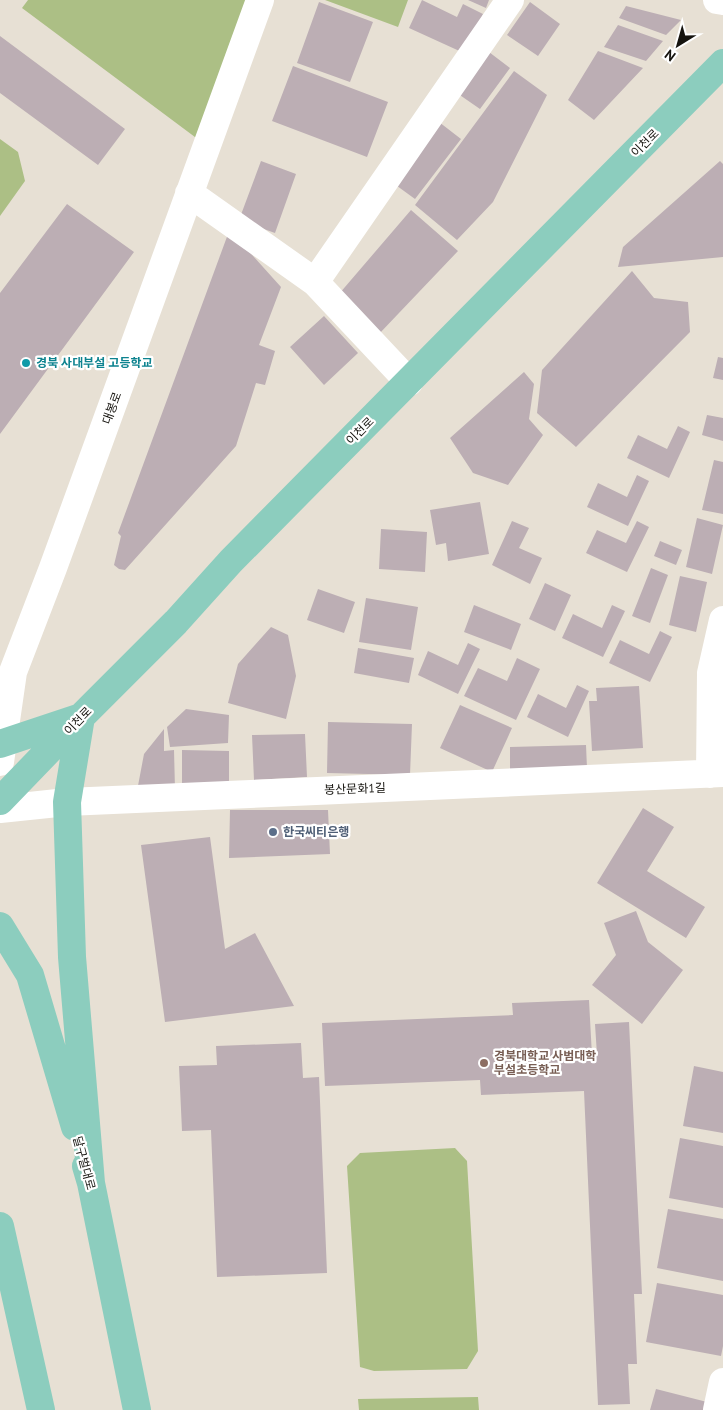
<svg xmlns="http://www.w3.org/2000/svg" width="723" height="1410" viewBox="0 0 723 1410" font-family="'PT Sans','Noto Sans KR',sans-serif">
<style>
.green{fill:#acbf85}
.building{fill:#bcaeb4}
.lines{fill:none;stroke-linecap:round;stroke-linejoin:round}
.minor{stroke:#fff;stroke-width:28}
.major{stroke:#8ccdbe;stroke-width:28}
.culture-dot{fill:#0f9aa8;stroke:#fff;stroke-width:2}
.service-dot{fill:#5c6f8a;stroke:#fff;stroke-width:2}
.education-dot{fill:#8d6e63;stroke:#fff;stroke-width:2}
.labels{text-anchor:middle;stroke-width:4.5;stroke-linejoin:round;paint-order:stroke}
.street-label{font-size:12px;fill:#15130e;stroke:#fff}
.culture-label{font-size:12px;font-weight:bold;fill:#0d838f;stroke:#fff;text-anchor:start}
.service-label{font-size:12px;font-weight:bold;fill:#4e5e75;stroke:#fff;text-anchor:start}
.education-label{font-size:12px;font-weight:bold;fill:#785e54;stroke:#fff;text-anchor:start}
</style>
<rect width="100%" height="100%" fill="#e7e0d4"/>
<path class="green" d="M28,0H260L207,146L22,8Z
M325,0H408L398,27Z
M0,139L18,152L25,181L0,216Z
M455,1148L467,1161L478,1351L467,1369L374,1371L360,1367L347,1166L360,1153Z
M478,1397L479,1410H359L358,1399Z"/>
<path class="building" d="M422,0L457,17L463,4L483,14L466,54L409,28Z
M468,0H489L486,8Z
M319,2L373,22L350,82L297,63Z
M530,2L560,24L538,56L507,35Z
M626,6L681,20L666,35L619,18Z
M618,25L663,41L646,61L604,47Z
M0,36L125,129L98,165L0,93Z
M485,49L510,68L480,109L454,91Z
M598,51L643,68L594,120L568,100Z
M293,66L388,102L367,157L272,121Z
M514,71L547,95L493,202L457,240L415,205Z
M439,122L461,139L415,199L393,183Z
M261,161L296,174L275,233L239,220Z
M720,161L723,164V257L618,267L623,247Z
M67,204L134,252L0,434V293Z
M411,210L458,251L379,334L339,294Z
M228,234L236,237L281,287L259,345L275,351L265,385L256,383L236,446L125,570L119,569L114,565L121,536L118,533Z
M632,271L654,298L688,302L690,332L576,447L537,413L542,370Z
M324,316L358,353L324,385L290,347Z
M718,357L723,358V380L713,378Z
M524,372L534,384L529,419L543,435L508,485L473,473L450,438Z
M707,415L723,418V441L702,435Z
M678,426L690,432L669,478L627,458L638,435L667,449Z
M714,460L723,462V514L702,510Z
M637,475L649,481L628,526L587,507L598,483L627,497Z
M480,502L489,554L448,561L446,543L436,545L430,510Z
M697,518L723,525L712,574L686,567Z
M512,521L529,528L519,548L542,558L530,584L492,565Z
M637,521L649,527L627,572L586,553L597,530L626,543Z
M381,529L427,532L425,572L379,569Z
M660,541L682,550L676,565L654,556Z
M651,568L668,575L650,623L632,616Z
M680,576L707,582L696,632L669,625Z
M545,583L571,595L555,631L529,619Z
M318,589L355,602L344,633L307,620Z
M366,598L418,607L411,650L359,642Z
M474,605L521,624L511,650L464,632Z
M612,605L625,611L603,657L562,638L573,614L602,628Z
M271,627L288,635L296,676L286,719L228,703L238,664Z
M660,631L672,637L650,682L609,663L620,640L649,654Z
M468,643L480,649L458,694L418,675L428,651L458,665Z
M358,648L414,658L409,683L354,673Z
M517,658L540,669L516,720L464,696L478,668L507,681Z
M577,685L589,691L568,737L527,717L538,694L566,708Z
M639,686L643,748L592,751L589,701H597L596,688Z
M460,705L512,728L492,772L440,748Z
M186,709L229,715L228,743L170,747L167,727Z
M328,722L412,724L410,775L327,773Z
M164,729V751L174,750L175,789L137,791L144,754Z
M305,734L307,777L254,780L252,735Z
M586,745L587,768L510,770V747Z
M182,750L229,751V786L182,785Z
M643,808L674,827L647,871L705,907L686,938L597,883Z
M230,810H328L330,854L229,858Z
M210,837L225,949L255,933L294,1006L165,1022L141,845Z
M636,911L648,942L683,970L642,1024L592,985L616,955L604,923Z
M589,1000L592,1056L597,1055L595,1024L629,1022L642,1294H634L637,1364H628L630,1404L598,1405L584,1091L481,1095L480,1080L325,1086L322,1023L513,1015L512,1003Z
M301,1043L303,1078L319,1077L327,1273L217,1277L211,1130L182,1131L179,1066L217,1065L216,1046Z
M694,1066L723,1072V1133L683,1126Z
M680,1138L723,1146V1208L669,1198Z
M668,1209L723,1219V1281L657,1268Z
M657,1283L723,1295V1346L721,1356L646,1342Z
M656,1389L711,1403L710,1410H650Z"/>
<g class="lines">
<path class="minor" d="M717,0L723,1
M189,193L315,282
M409,382L315,282L510,0
M0,762L13,672L53,568L260,0
M710,774L711,673L723,620
M0,809L67,802L723,773
M717,1410L723,1382"/>
<path class="major" d="M0,744L81,717L67,802L72,957L91,1183
M0,801L81,717L176,622L231,561L723,63
M0,926L30,975L75,1127
M86,1166L91,1183L137,1410
M0,1226L41,1410"/>
</g>
<circle class="culture-dot" cx="26" cy="363" r="5"/>
<circle class="service-dot" cx="273" cy="832" r="5"/>
<circle class="education-dot" cx="484" cy="1063" r="5"/>
<g class="labels">
<g class="street-label">
<text transform="translate(645 143) rotate(-45)" y="4">이천로</text>
<text transform="translate(112 408) rotate(-70)" y="4">대봉로</text>
<text transform="translate(360 431) rotate(-45)" y="4">이천로</text>
<text transform="translate(78 721) rotate(-46)" y="4">이천로</text>
<text transform="translate(355 789) rotate(-2)" y="4">봉산문화1길</text>
<text transform="translate(84 1163) rotate(75)" y="4">달구벌대로</text>
</g>
<g class="culture-label">
<text x="36" y="367">경북 사대부설 고등학교</text>
</g>
<g class="service-label">
<text x="283" y="836">한국씨티은행</text>
</g>
<g class="education-label">
<text x="494" y="1060">경북대학교 사범대학<tspan x="494" dy="14">부설초등학교</tspan></text>
</g>
</g>
<g transform="translate(678 45) rotate(217)" stroke="#ffffff" stroke-width="4" paint-order="stroke">
<path d="M0-4L9 19L0 12L-9 19Z" fill="#15130e"/>
<text y="-8" font-size="14" font-weight="bold" text-anchor="middle" fill="#15130e">N</text>
</g>
</svg>
